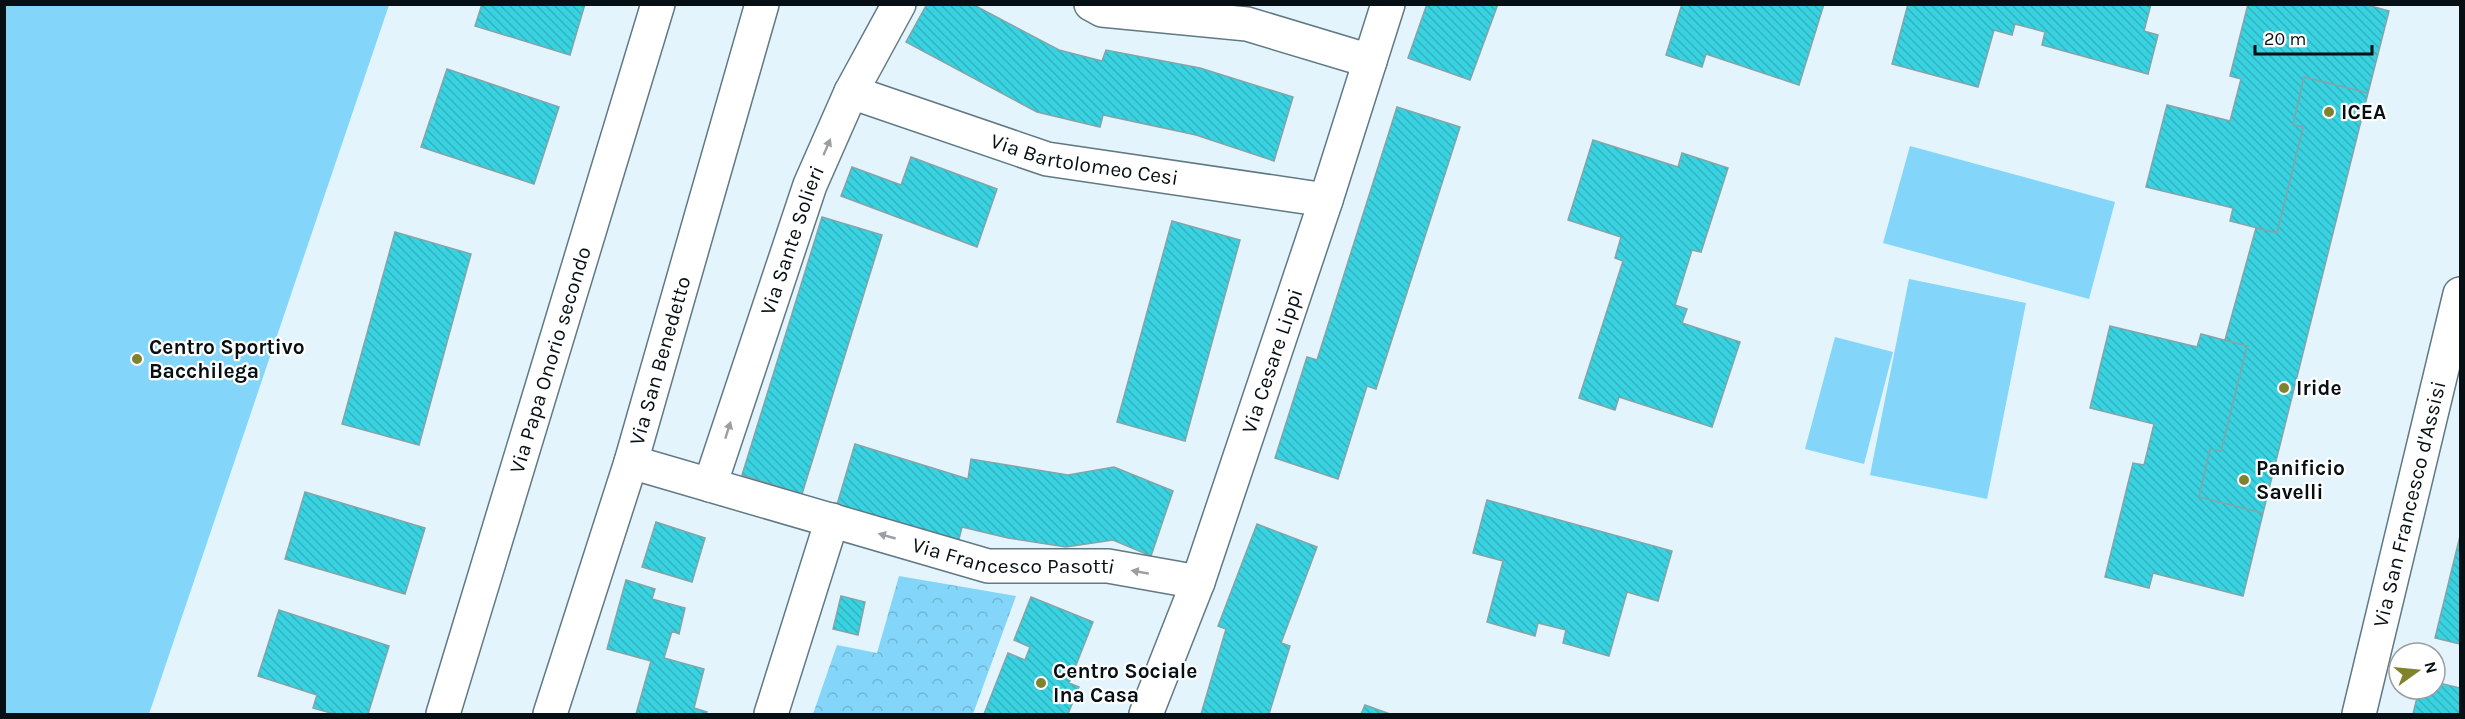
<svg xmlns="http://www.w3.org/2000/svg" width="2465" height="719" viewBox="0 0 2465 719" font-family="Karla,sans-serif">
<style>
.park{fill:url(#park-crowns)}
.garden{fill:#83d5f9}
.building{fill:url(#building-back-hatch);stroke:#85a4a7;stroke-width:1.5}
.lines{fill:none;stroke-linecap:round;stroke-linejoin:round}
.minor-casing{stroke:#607984;stroke-width:36}
.minor{stroke:#fff;stroke-width:33}
.oneway{fill:#9b9fa1}
.poi-dot{fill:#80832d;stroke:#fff;stroke-width:2}
.labels{text-anchor:middle;stroke-width:4.5;stroke-linejoin:round;paint-order:stroke}
.poi-label{font-size:21px;font-weight:bold;fill:#060f13;stroke:#fff;text-anchor:start}
.street-label{font-size:21px;fill:#060f13;stroke:#fff}
</style>
<defs>
<pattern id="park-crowns" width="20" height="18" patternUnits="userSpaceOnUse" patternTransform="scale(1.5)"><rect width="20" height="18" fill="#83d5f9"/><path d="M2 6a3 3 0 1 1 6 0M12 15a3 3 0 1 1 6 0" fill="none" stroke="#70b6d5"/></pattern>
<pattern id="building-back-hatch" width="6" height="6" patternUnits="userSpaceOnUse" patternTransform="scale(1.5)"><rect width="6" height="6" fill="#39d2e1"/><path d="M-1 5l2 2M0 0l6 6M5-1l2 2" fill="none" stroke="#31b3c0"/></pattern>
</defs>
<rect width="100%" height="100%" fill="#e4f4fc"/>
<path class="park" d="M899,576L1016,596L973,714H813L837,645L877,653Z"/>
<path class="garden" d="M4,5H389L149,714L5,713Z
M1910,146L2115,202L2089,299L1883,243Z
M1909,279L2026,303L1987,499L1870,475Z
M1835,337L1893,352L1864,464L1805,449Z"/>
<path class="building" d="M482,4H585L570,55L475,26Z
M927,4H972L1059,50L1102,61L1106,50L1200,68L1293,97L1274,161L1196,135L1103,115L1100,127L1037,112L906,42Z
M1427,4H1498L1470,80L1408,58Z
M1682,4H1824L1799,85L1706,54L1702,67L1666,55Z
M1908,4H2151L2144,31L2158,35L2148,74L2042,45L2045,32L2015,24L2012,35L1994,30L1978,87L1892,64Z
M2248,4H2364L2389,11L2368,93L2304,77L2293,125L2303,127L2277,233L2230,221L2233,208L2146,187L2167,105L2230,121L2241,79L2230,76Z
M447,69L559,107L534,184L421,147Z
M2304,77L2368,93L2263,513L2199,497L2210,449L2221,451L2247,346L2225,340L2256,228L2277,233L2303,127L2293,125Z
M1397,107L1460,127L1376,389L1367,386L1338,479L1275,458L1307,357L1317,360Z
M1593,140L1678,167L1682,153L1728,168L1701,252L1692,250L1675,305L1687,309L1682,323L1740,342L1712,427L1619,397L1615,410L1579,398L1623,261L1615,258L1621,237L1568,220Z
M911,157L997,189L977,247L841,196L852,167L901,185Z
M822,217L882,235L802,494L742,475Z
M1172,221L1240,240L1185,441L1117,422Z
M395,232L471,254L419,445L342,424Z
M2110,326L2197,347L2201,334L2247,346L2221,451L2210,449L2199,497L2263,513L2243,596L2153,573L2149,588L2105,577L2133,463L2144,465L2154,424L2090,408Z
M855,444L968,479L971,459L1068,475L1114,467L1173,491L1151,556L1113,540L1066,547L1008,538L962,527L957,547L836,508Z
M305,492L425,528L405,594L285,559Z
M1487,500L1672,551L1658,601L1627,592L1609,656L1563,643L1566,630L1538,623L1535,636L1487,622L1503,561L1473,553Z
M656,522L705,538L692,582L642,567Z
M1257,524L1317,547L1281,643L1290,646L1269,714H1201L1226,629L1218,626Z
M2460,536V644L2435,638Z
M626,580L655,589L652,599L685,608L679,634L672,631L664,658L704,669L694,708L707,712L706,714H636L651,661L607,649Z
M841,596L865,602L858,635L833,629Z
M1031,597L1093,622L1069,683L1079,687L1068,714H984L1008,653L1025,660L1030,647L1014,640Z
M279,610L389,646L368,714H334L313,708L317,695L258,676Z
M2435,682L2460,688V714H2413L2419,689H2435Z
M1365,705L1390,714H1361Z"/>
<g class="lines">
<g class="minor-casing">
<g id="minor">
<path d="M1091,4L1102,10L1247,24L1370,61"/>
<path id="s1" d="M851,92L1047,159L1326,200"/>
<path id="s2" d="M631,462L988,566H1108L1198,582"/>
<path id="s3" d="M710,485L810,185L851,92L899,4"/>
<path id="s4" d="M443,714L658,4"/>
<path id="s5" d="M550,714L631,462L762,4"/>
<path d="M771,714L832,520"/>
<path id="s6" d="M1146,714L1198,582L1326,200L1388,4"/>
<path id="s7" d="M2359,714L2460,294"/>
</g>
</g>
<use href="#minor" class="minor"/>
</g>
<defs><path id="oneway-solid" d="M-6-.8H1V-3.2L6.5 0L1 3.2V.8H-6Z" transform="scale(1.5)"/></defs>
<g class="oneway">
<use href="#oneway-solid" transform="translate(827 147) rotate(-67)"/>
<use href="#oneway-solid" transform="translate(728 430) rotate(-72)"/>
<use href="#oneway-solid" transform="translate(887 536) rotate(-164)"/>
<use href="#oneway-solid" transform="translate(1140 572) rotate(-170)"/>
</g>
<g class="poi-dot">
<circle cx="2329" cy="112" r="6"/>
<circle cx="137" cy="359" r="6"/>
<circle cx="2284" cy="388" r="6"/>
<circle cx="2244" cy="480" r="6"/>
<circle cx="1041" cy="683" r="6"/>
</g>
<g class="labels">
<g class="poi-label">
<text x="2341" y="119">ICEA</text>
<text x="149" y="354">Centro Sportivo<tspan x="149" dy="24">Bacchilega</tspan></text>
<text x="2296" y="395">Iride</text>
<text x="2256" y="475">Panificio<tspan x="2256" dy="24">Savelli</tspan></text>
<text x="1053" y="678">Centro Sociale<tspan x="1053" dy="24">Ina Casa</tspan></text>
</g>
<g class="street-label">
<text dy="7" stroke="none"><textPath href="#s1" startOffset="244">Via Bartolomeo Cesi</textPath></text>
<text dy="7" stroke="none"><textPath href="#s3" startOffset="258">Via Sante Solieri</textPath></text>
<text dy="7" stroke="none"><textPath href="#s4" startOffset="370">Via Papa Onorio secondo</textPath></text>
<text dy="7" stroke="none"><textPath href="#s5" startOffset="370">Via San Benedetto</textPath></text>
<text dy="7" stroke="none"><textPath href="#s6" startOffset="375">Via Cesare Lippi</textPath></text>
<text dy="7" stroke="none"><textPath href="#s7" startOffset="216">Via San Francesco d'Assisi</textPath></text>
<text dy="7" stroke="none"><textPath href="#s2" startOffset="396">Via Francesco Pasotti</textPath></text>
</g>
</g>
<rect width="2465" height="719" fill="none" stroke="#060f13" stroke-width="12"/>
<g transform="translate(2417 671) rotate(75)"><circle r="28" fill="#ffffff" stroke="#9b9fa1" stroke-width="1.5"/>
<path d="M0-4.5L10 22L0 15L-10 22Z" fill="#80832d"/>
<text y="-9" font-size="16" font-weight="bold" text-anchor="middle" fill="#060f13">N</text>
</g>
<path d="M2255 45v9h117v-9" fill="none" stroke="#060f13" stroke-width="3"/>
<text x="2264" y="45" font-size="18" fill="#060f13" stroke="#ffffff" stroke-width="4.5" paint-order="stroke">20 m</text>
</svg>
